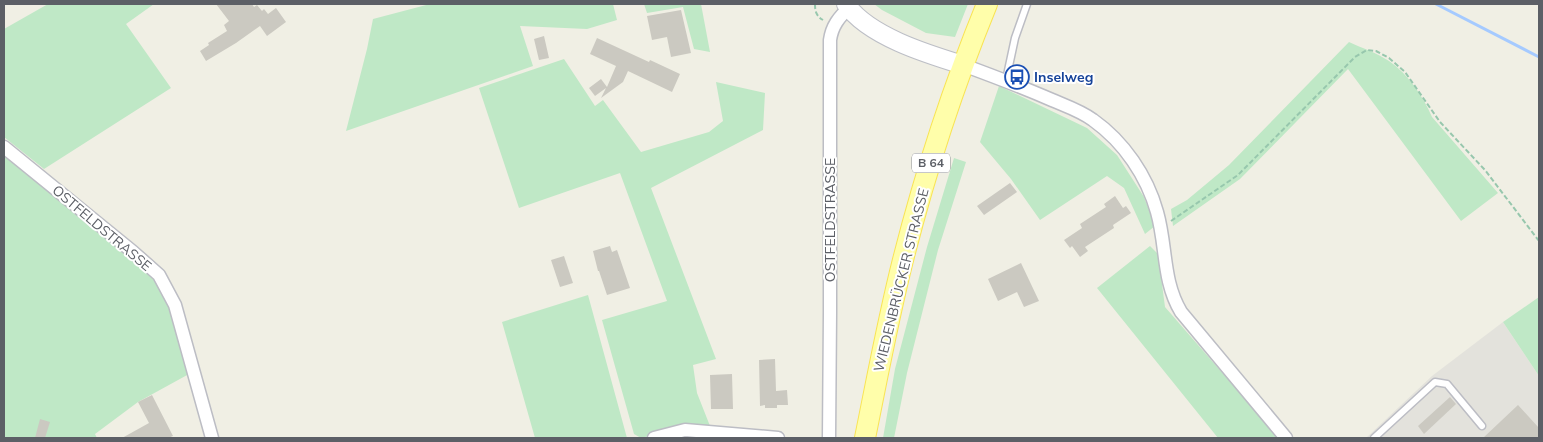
<svg xmlns="http://www.w3.org/2000/svg" width="1543" height="442" viewBox="0 0 1543 442" font-family="Mulish,sans-serif">
<style>
.industrial{fill:#e3e2dc}
.green{fill:#bfe8c6}
.lines{fill:none;stroke-linecap:round;stroke-linejoin:round}
.stream{stroke:#a5caff;stroke-width:3}
.building{fill:#cbc9c1}
.service-casing{stroke:#bcbdc4;stroke-width:9}
.minor-casing{stroke:#bcbdc4;stroke-width:15}
.secondary-casing{stroke:#bdbfc6;stroke-width:20}
.primary-casing{stroke:#f9e454;stroke-width:22}
.path{stroke:#97c7ad;stroke-width:2;stroke-dasharray:5 2.5;stroke-linecap:butt}
.service{stroke:#fff;stroke-width:6}
.minor{stroke:#fff;stroke-width:12}
.secondary{stroke:#fff;stroke-width:18}
.primary{stroke:#fffeaa;stroke-width:20}
.labels{text-anchor:middle;stroke-width:4;stroke-linejoin:round;paint-order:stroke}
.shield{fill:#fff;stroke:#8d8f94;stroke-width:1}
.shield-label{font-size:12px;font-weight:bold;fill:#5c5f66}
.transit-label{font-size:14px;font-weight:bold;fill:#164399;stroke:#fff;text-anchor:start}
.street-label{font-size:14px;fill:#5c5f66;stroke:#fff}
</style>
<rect width="100%" height="100%" fill="#f0efe4"/>
<path class="industrial" d="M1503,322L1539,376V438H1366L1432,376Z"/>
<path class="green" d="M48,4H154L126,24L171,88L44,169L4,137V29Z
M430,4H613L617,20L587,29L520,26L533,66L346,131L367,49L373,19Z
M644,4H701L710,52L694,49L683,7L647,13Z
M874,4H968L955,37L926,33L882,10Z
M1349,42C1362,48 1377,53 1389,61C1408,74 1423,96 1432,117L1498,193L1461,221L1348,69L1240,179L1173,226L1171,209L1187,200L1229,165Z
M564,59L595,106L603,100L641,152L709,132L723,121L716,82L765,93L763,130L651,188L716,359L693,365L697,393L710,426L685,427L641,438L634,434L602,320L667,301L620,173L519,208L479,88Z
M999,86L1087,128L1117,155L1144,197L1155,226L1145,234L1124,188L1107,176L1040,220L1011,179L980,142Z
M4,154L10,161L139,264L158,282L170,307L189,374L138,402L95,434L97,438H4Z
M954,158L966,162L938,250L907,373L894,438H883L895,369L927,247Z
M1150,246L1158,254L1165,307L1279,438H1218L1097,288Z
M588,295L627,438H535L502,322Z
M1539,297V376L1503,322Z"/>
<g class="lines">
<path class="stream" d="M1436,4L1539,57"/>
</g>
<path class="building" d="M216,4H252L254,7L257,5L262,11L264,9L268,14L276,8L286,22L267,36L260,26L236,43L206,61L200,51L209,45L208,43L227,31L224,25L229,21Z
M681,10L691,53L671,57L667,37L652,40L647,16Z
M544,36L549,58L539,60L534,39Z
M597,38L649,62L650,60L680,74L672,92L628,71L623,82L601,98L606,88L595,96L589,88L601,79L607,87L616,66L590,54Z
M1010,183L1017,192L984,215L977,206Z
M1115,196L1123,208L1126,206L1131,213L1113,225L1114,228L1085,247L1088,251L1080,257L1072,246L1070,248L1064,240L1082,228L1080,224L1106,207L1104,204Z
M610,246L612,252L617,250L630,288L607,295L599,271H598L593,251Z
M564,256L573,283L560,287L551,260Z
M1021,263L1039,301L1024,307L1017,292L998,301L988,279Z
M775,359L776,391L787,390L788,405H777V408H765V405L760,406L759,360Z
M732,374L733,409H711L710,375Z
M152,395L173,436L168,438H122L149,423L138,402Z
M1450,397L1456,404L1424,434L1418,426Z
M1518,405L1539,428V438H1483Z
M40,419L50,422L45,438H35Z"/>
<g class="lines">
<g class="service-casing">
<path id="service" d="M1006,80L1015,38L1027,4
M1374,438L1435,382L1447,384L1482,426"/>
</g>
<g class="minor-casing">
<path id="minor" d="M963,65C993,76 1022,87 1052,100C1066,106 1081,111 1093,120C1124,142 1147,176 1157,212C1167,247 1162,280 1181,312L1286,438
M4,147L133,252L159,275L175,305L212,438
M654,438L685,430L778,438
M829,438L830,313V40C832,26 839,17 849,8"/>
</g>
<g class="secondary-casing">
<path id="secondary" d="M846,4C868,36 927,54 963,65"/>
</g>
<g class="primary-casing">
<path id="primary" d="M865,438C877,379 888,319 903,260C925,173 953,87 987,4"/>
</g>
<path class="path" d="M815,4C815,11 816,16 823,20
M1171,221L1238,175L1355,57L1367,50L1376,51L1389,58L1405,72L1440,122L1485,170L1539,241"/>
<use href="#service" class="service"/>
<use href="#minor" class="minor"/>
<use href="#secondary" class="secondary"/>
<use href="#primary" class="primary"/>
</g>
<defs>
<g id="bus-ring" transform="scale(1.25)"><circle r="9.5" fill="#fff" stroke="#1a4fb4" stroke-width="1.5"/><path d="M-5-6H5V4H4V6H2V4H-2V6H-4V4H-5ZM-3.5-4V0h7V-4ZM-3.5 1.2v1.5H-2V1.2ZM2 1.2v1.5H3.5V1.2Z" fill="#1a4fb4"/></g>
</defs>
<g fill-rule="evenodd">
<use href="#bus-ring" x="1017" y="77"/>
</g>
<g class="labels">
<rect class="shield" x="912" y="153.5" width="38" height="19" rx="4"/>
<g class="shield-label">
<text x="931" y="167">B 64</text>
</g>
<g class="transit-label">
<text x="1034" y="82">Inselweg</text>
</g>
<g class="street-label">
<text transform="translate(830 220) rotate(-90)" y="5">OSTFELDSTRASSE</text>
<text transform="translate(102 228) rotate(40)" y="5">OSTFELDSTRASSE</text>
<text transform="translate(901 280) rotate(-76)" y="5">WIEDENBRÜCKER STRASSE</text>
</g>
</g>
<rect width="1543" height="442" fill="none" stroke="#5c5f66" stroke-width="10"/>
</svg>
